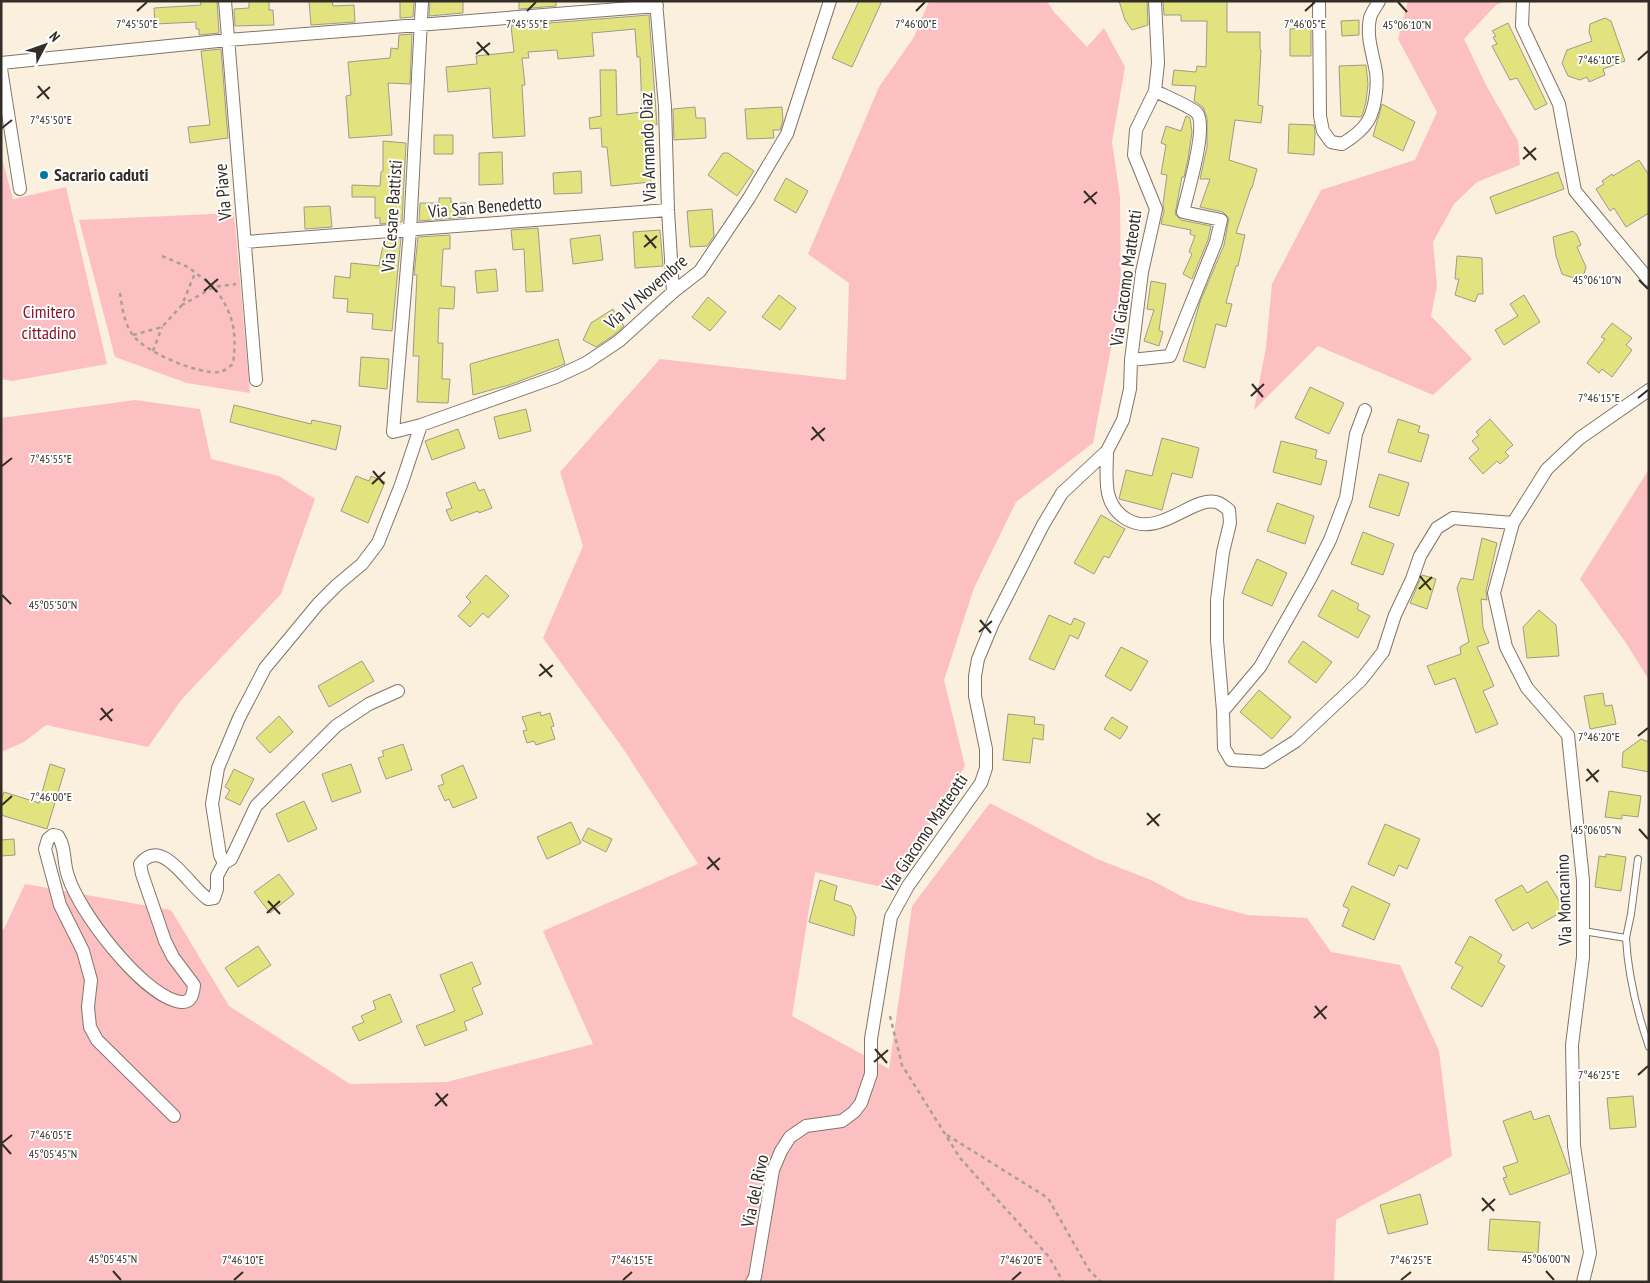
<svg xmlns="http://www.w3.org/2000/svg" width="1650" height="1283" viewBox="0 0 1650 1283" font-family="'PT Sans Narrow',sans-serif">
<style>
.green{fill:#fdc0c2}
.building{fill:#e2e27f;stroke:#9c9d8a}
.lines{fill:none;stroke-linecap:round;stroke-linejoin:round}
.lane-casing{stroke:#817666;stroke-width:8}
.street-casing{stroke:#817666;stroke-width:14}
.path{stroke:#a9a092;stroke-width:2.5;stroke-dasharray:4 4;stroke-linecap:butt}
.lane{stroke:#fff;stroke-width:6}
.street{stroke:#fff;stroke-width:12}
.ticks{fill:none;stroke:#322d26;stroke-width:2}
.poi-dot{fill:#00769f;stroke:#fff;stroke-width:2}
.labels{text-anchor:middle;stroke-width:4;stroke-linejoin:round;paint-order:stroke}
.street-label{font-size:18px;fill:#322d26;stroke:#fff}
.poi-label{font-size:18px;font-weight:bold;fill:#322d26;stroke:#fff;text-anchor:start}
.park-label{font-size:18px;fill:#8c132c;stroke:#fff}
.ticks-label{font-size:12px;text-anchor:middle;fill:#322d26;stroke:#fff;stroke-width:4;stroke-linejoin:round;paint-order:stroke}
</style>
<rect width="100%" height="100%" fill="#fbefdd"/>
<path class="green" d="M929,1H1047L1054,12L1087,47L1104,28L1125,67L1112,142L1120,197L1121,296L1093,443L1016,502L974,588L944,680L965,766L891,889L815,872L792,1016L889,1069L912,906L990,803L1097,859L1151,880L1187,899L1248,915L1307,918L1331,952L1400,965L1439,1051L1452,1156L1336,1220L1334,1282H1V930L4,929L25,884L171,910L229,1006L350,1084L447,1082L593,1044L543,931L698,864L622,747L543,638L583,546L560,472L660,359L846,380L849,283L808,254L879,87L914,37Z
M1408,1H1506L1496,5L1464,39L1487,87L1518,141L1520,165L1477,182L1454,204L1433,242L1437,286L1431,316L1472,359L1433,395L1318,346L1254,410L1266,347L1272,284L1321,190L1415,160L1437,112L1398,39Z
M1,155L13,199L66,187L107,364L12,381L1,379Z
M234,213L250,393L187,383L115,357L79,220Z
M135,400L200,409L211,459L279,476L315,499L281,594L182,699L148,747L46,725L24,742L1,752V418Z
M1649,469V680L1626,643L1580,579Z"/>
<path class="building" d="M200,1H217L219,33L199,35V29H196V22L155,24L154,8L201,5Z
M249,1H269V10H273L274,25L235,26L234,9L249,8Z
M309,1H332L333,6L354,5L355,22L311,25Z
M400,1H414L413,17L400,18Z
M430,1H463V13L429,16Z
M519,1H556V6L519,9Z
M859,1H882L852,67L832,58Z
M1119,1H1147L1148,25L1132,30L1125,20Z
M1163,1H1227V32H1260V50H1261L1258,105L1263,106L1261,123L1235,120L1229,160L1257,169L1252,188H1251L1236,233L1245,235L1238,266H1236L1226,303L1232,304L1226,327L1216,324L1205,368L1183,361L1200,302L1224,245L1229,218L1223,212L1200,207L1210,179H1200L1207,147V118L1203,107L1194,101L1196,86L1172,85L1174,70L1196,72L1197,66L1206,67L1207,21H1181V15H1164Z
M649,15L657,125L646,126L651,182L611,186L607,147H602L601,128L590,129L589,118L601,116L600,70H616L617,115L642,112L640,57H637L635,29L592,33L594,56L558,59L557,50L528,52L529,58H522L525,85H522L525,136L493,138L490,88L448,92L446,67L477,64L476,56L514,52L511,26Z
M1605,18L1611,21L1625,61L1603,69L1605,75L1589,82L1587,77L1580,80L1568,76L1562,63L1567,50L1592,41L1589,32L1590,24Z
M1359,20V35L1342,36L1341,21Z
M1508,23L1547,104L1535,110L1517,78L1510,80L1492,46L1497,44L1493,37L1496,36L1492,31Z
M1311,28V56H1290V29Z
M412,34L410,84L388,83L392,135L349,138L346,96L351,95L348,62L390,58L391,48L398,49L399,35Z
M221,49L228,138L190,143L188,127L210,125L201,51Z
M1366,65L1368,84L1366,102L1363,113L1361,117L1341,116L1339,66Z
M1382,104L1415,122L1403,151L1373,136Z
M695,107L696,118H705L706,138L674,140L673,109Z
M782,107L783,121L780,130H773L774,138L747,139L745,109Z
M1186,116L1190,118L1192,132L1188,159L1184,177H1182L1175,214L1181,220L1211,226L1208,240L1192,279L1183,274L1192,254L1189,252L1195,236L1190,234L1191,230L1161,224L1164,211L1163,204L1167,175L1161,174L1166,145L1161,143L1166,126L1181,131Z
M1289,124L1314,125L1315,133L1314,155L1288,153Z
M434,135H453V154H434Z
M383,141L406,143L402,222L380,224V218H375V197H352V185L380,186L381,172L383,171Z
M502,152L503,184L479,185V153Z
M723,153H728L754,171L737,196L708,175Z
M1639,160L1649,175V213L1626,227L1614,208L1610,211L1596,189L1604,184L1602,181L1612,174L1613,176Z
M581,171L582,193L554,194L553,173Z
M1558,172L1564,189L1496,214L1490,197Z
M786,178L808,191L796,213L774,200Z
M439,198H451V203H466V217L419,221L420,203H439Z
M330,206L332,227L305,229L304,207Z
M712,209L714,236L707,246L690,247L687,211Z
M538,228L543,291L526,292L524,249L513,250L511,230Z
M660,230L663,266L635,268L633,232Z
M1573,231L1577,235L1581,245L1577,247L1586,267L1582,281L1562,274L1556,256L1553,237Z
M450,235V249H443L441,286L455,287L454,307L453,309L439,308L438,343H443L442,379H450L448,403L417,402L419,356H413L417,275H414L418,237Z
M600,235L603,260L573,264L570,239Z
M401,238L392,331L372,329L373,314L347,312L348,299L333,298L335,276L350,278L351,263L379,266L384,240Z
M1457,256L1482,258L1483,294H1478L1475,302L1455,295L1459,279H1455Z
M496,269L498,291L477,293L475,271Z
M1151,281L1166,284L1159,330L1163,332L1159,346L1144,341L1154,310L1147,309Z
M779,295L796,308L780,330L762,317Z
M1524,295L1540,322L1504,345L1495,330L1518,316L1510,304Z
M708,297L726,312L710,331L692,317Z
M613,309L624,326L614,335L596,347L583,340L591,323Z
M1612,323L1632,338L1626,345L1632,350L1612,377L1602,369L1599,373L1587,363L1605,339L1601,337Z
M558,339L565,364L509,385L473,395L470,364Z
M361,357L389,359L387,389L359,386Z
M1310,387L1344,403L1329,434L1295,418Z
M234,405L311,424L312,420L341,426L336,450L230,422Z
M526,409L531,431L499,439L494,417Z
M1398,419L1420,426L1418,432L1429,435L1421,462L1388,452Z
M1490,419L1513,445L1505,452L1509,456L1500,464L1497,461L1483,474L1469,458L1479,449L1472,441L1479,435L1476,432Z
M458,429L465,448L432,460L425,441Z
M1162,438L1199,448L1192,478L1172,473L1162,510L1119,499L1126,470L1152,476Z
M1281,441L1317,450L1315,458L1327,461L1321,485L1273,472Z
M1379,474L1409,483L1399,516L1369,507Z
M356,476L369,481L371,476L385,482L368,523L341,511Z
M475,482L479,491L484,489L492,508L479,513L478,511L451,521L446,510L452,508L446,493Z
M1277,503L1314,516L1305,544L1267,531Z
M1101,515L1125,529L1109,558L1104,556L1094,574L1074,563Z
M1363,532L1394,544L1383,575L1351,564Z
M1482,538L1497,543L1486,591L1487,600L1481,599L1483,628L1489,643L1477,647L1494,686L1483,691L1498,724L1476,733L1455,678L1435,685L1427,666L1461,654L1460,647L1469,642L1457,588L1461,578L1473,580Z
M1257,559L1287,573L1272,606L1242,593Z
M486,575L509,596L488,618L483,613L470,627L458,616L471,602L466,597Z
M1422,575L1436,579L1427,609L1410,603Z
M1332,590L1359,604L1357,609L1370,616L1358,638L1318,616Z
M1539,610L1556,625L1559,656L1527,658L1523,627Z
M1049,615L1071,625L1074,618L1085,623L1078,639L1070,635L1054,670L1029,659Z
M1303,641L1332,662L1316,683L1288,662Z
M1121,647L1148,661L1131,691L1105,676Z
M362,661L374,681L329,707L318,686Z
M1259,690L1291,717L1272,739L1240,712Z
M1603,693L1605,706L1612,705L1616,724L1590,729L1584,696Z
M540,712L541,716L550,713L554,726L551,727L555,739L536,745L534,741L527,743L523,731L527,730L522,717Z
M1008,714L1035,717L1034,724L1044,725L1043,740L1033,738L1030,763L1003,760Z
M279,716L293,732L270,753L256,738Z
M1112,717L1128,727L1120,739L1104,729Z
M1641,739L1649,742V772L1622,767L1623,752Z
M403,744L412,770L386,779L378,758L384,756L382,751Z
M50,764L65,769L47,829L1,815V801L4,792L39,803Z
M351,764L361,792L332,802L322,774Z
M463,765L477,798L453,808L449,799L445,801L438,786L444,784L441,775Z
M234,769L254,779L240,805L225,798L230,790L225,787Z
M1609,791L1641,796L1638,817L1622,815V819L1605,817Z
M304,801L317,829L288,842L276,814Z
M571,822L581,843L547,859L537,837Z
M1385,824L1420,839L1407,869L1399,865L1394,876L1368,864Z
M588,828L612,839L606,852L582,840Z
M14,839L15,855L1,856V840Z
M1606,854L1626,857L1621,891L1595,887L1599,856L1606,857Z
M279,874L294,894L270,913L254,892Z
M820,880L837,886L834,900L851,906L856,917L854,936L809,922Z
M1547,881L1565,910L1532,929L1528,922L1513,931L1495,900L1522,885L1527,893Z
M1352,886L1390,904L1374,940L1342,926L1349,909L1343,906Z
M1470,936L1502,955L1498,962L1505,966L1482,1007L1451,988L1463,967L1455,963Z
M258,946L271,965L238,987L225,968Z
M472,962L481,984L472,988L483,1014L464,1022L467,1030L425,1046L416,1026L455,1011L440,975Z
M390,994L402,1022L359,1041L352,1027L364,1022L361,1016L376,1009L373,1001Z
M1633,1096L1636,1127L1610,1129L1607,1098Z
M1531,1111L1534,1120L1549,1115L1570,1173L1510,1195L1503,1178L1507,1177L1503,1167L1518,1162L1503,1121Z
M1420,1194L1428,1224L1388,1234L1380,1205Z
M1490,1219L1540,1222L1538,1253L1488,1250Z"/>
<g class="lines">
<g class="lane-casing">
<path id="lane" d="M1583,931L1626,938L1631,914L1638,859
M1626,938C1628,975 1637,1012 1649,1047"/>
</g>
<g class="street-casing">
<path id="street" d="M225,1L256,380
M422,1L410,231L393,432L421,425L556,377L586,363L619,341L673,292L700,271L749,198L787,134L830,1
M656,1L665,107L668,210L673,292
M1319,1L1320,116L1323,131L1331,142L1342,144C1352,138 1362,131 1368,121C1375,109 1378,86 1376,72C1373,54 1366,37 1370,18C1371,13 1376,7 1379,1
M1523,1L1522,26L1559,104L1575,191L1649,280
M1,63L228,40L657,6
M1,69L20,189
M245,242L668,210
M1131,360L1170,356L1216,242L1221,220L1183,212C1187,194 1208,127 1197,113C1192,107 1163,95 1155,91
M1107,451C1107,477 1101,505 1128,520C1162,538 1194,493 1219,503C1223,505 1226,508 1229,510L1230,523L1223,552L1217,600V640L1223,711L1260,667L1310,579L1330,540L1346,498L1356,434L1365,410
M398,691L369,704L336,726L256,806L231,859L224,863L220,855L212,804L218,768L239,718L265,668L318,604L337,585L362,564L378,543L401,485L421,425
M1223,711L1224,748L1231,760L1263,762L1296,741L1361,680L1383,652L1395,615L1412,579L1420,556L1437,528L1453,518L1513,523
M174,1116L97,1040L90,1027L88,1007L91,980L83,951L60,905L45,849L48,839L53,835L58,836C66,848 63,862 68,876C79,912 140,991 176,1001C190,1005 193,997 194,985L173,957L165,941L142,874L140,864C163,835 189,887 208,899L214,898L217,889V876L224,863
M752,1282L755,1277L773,1170L781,1151L790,1137L806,1126L842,1121L854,1112L861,1103L871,1074V1039L891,917L908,886L981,783L986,768V749L975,696V676L978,659L993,623L1043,525L1062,493L1107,451L1123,420L1130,389L1131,360L1142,272L1156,209L1134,155L1136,130L1155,91L1158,63L1155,1
M1583,1282L1590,1253L1574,1146L1572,1045L1583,957V880L1568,735L1527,688L1506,647L1494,593L1513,523L1547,469L1580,438L1649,390"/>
</g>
<path class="path" d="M162,256L188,267L214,287L236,284
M120,293C122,307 124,322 132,334C144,352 199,375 220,372C224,371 229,367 233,364C237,331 234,315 214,287L182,305
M133,335L162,327L182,305L195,273
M153,351L162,327
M890,1016L902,1065L960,1158L1049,1257L1063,1282
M947,1135L1048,1198L1089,1270L1101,1282"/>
<use href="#lane" class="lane"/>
<use href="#street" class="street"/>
</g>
<path class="ticks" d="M1398,2L1407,12M137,11L147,2M527,11L536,2M916,11L925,2M1305,11L1315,2M477,42L489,55M476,54L490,43M1638,60L1648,51M38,86L49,99M37,98L50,87M2,128L12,120M1524,147L1536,160M1523,159L1536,148M1084,191L1096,204M1084,203L1097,192M645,235L656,248M644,247L657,236M205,279L217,292M1639,280L1648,289M204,291L218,279M1252,384L1263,397M1251,396L1264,384M1638,398L1648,390M812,427L824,441M811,440L825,428M2,466L12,458M373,471L384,484M372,484L385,472M1420,576L1431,590M1419,589L1432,577M2,595L11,604M980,620L991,633M979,632L992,621M540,664L552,677M539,676L553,665M101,708L112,721M100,720L113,709M1638,736L1648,728M1587,769L1598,782M1586,781L1599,770M2,805L12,796M1147,813L1159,826M1147,825L1160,814M1639,829L1648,839M708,857L719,870M707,869L720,858M268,901L280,914M267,913L280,901M1315,1006L1326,1019M1314,1018L1327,1006M875,1049L887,1063M874,1062L888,1050M1638,1075L1648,1066M436,1093L447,1106M435,1106L448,1094M2,1143L12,1135M2,1144L11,1154M1482,1198L1494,1211M1482,1211L1495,1199M113,1271L121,1280M1546,1271L1554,1280M234,1280L243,1272M623,1280L632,1272M1012,1280L1021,1272M1401,1280L1411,1272"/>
<circle class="poi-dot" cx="44" cy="175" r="5"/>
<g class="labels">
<g class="street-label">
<text transform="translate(648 147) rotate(-92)" y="6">Via Armando Diaz</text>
<text transform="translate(223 192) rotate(-95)" y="6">Via Piave</text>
<text transform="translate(485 207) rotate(-5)" y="6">Via San Benedetto</text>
<text transform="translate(392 216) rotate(-86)" y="6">Via Cesare Battisti</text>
<text transform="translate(1126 278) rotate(-82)" y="6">Via Giacomo Matteotti</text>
<text transform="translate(646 292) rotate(-41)" y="6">Via IV Novembre</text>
<text transform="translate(925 833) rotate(-56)" y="6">Via Giacomo Matteotti</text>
<text transform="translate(1564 900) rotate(-92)" y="6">Via Moncanino</text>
<text transform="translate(755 1191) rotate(-78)" y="6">Via del Rivo</text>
</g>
<g class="poi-label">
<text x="54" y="181">Sacrario caduti</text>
</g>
<g class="park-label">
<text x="49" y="318">Cimitero<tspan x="49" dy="21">cittadino</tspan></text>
</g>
</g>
<g class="ticks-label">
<text x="137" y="28">7°45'50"E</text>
<text x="527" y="28">7°45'55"E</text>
<text x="916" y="28">7°46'00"E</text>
<text x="1305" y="28">7°46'05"E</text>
<text x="1407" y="29">45°06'10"N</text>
<text x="1599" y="64">7°46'10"E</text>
<text x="51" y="124">7°45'50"E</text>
<text x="1597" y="284">45°06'10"N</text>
<text x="1599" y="402">7°46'15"E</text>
<text x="51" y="463">7°45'55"E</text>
<text x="53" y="609">45°05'50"N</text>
<text x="1599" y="741">7°46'20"E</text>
<text x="51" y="801">7°46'00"E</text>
<text x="1597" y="834">45°06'05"N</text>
<text x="1599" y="1079">7°46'25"E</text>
<text x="51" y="1139">7°46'05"E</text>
<text x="53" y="1158">45°05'45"N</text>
<text x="113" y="1263">45°05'45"N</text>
<text x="1546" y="1263">45°06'00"N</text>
<text x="243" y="1264">7°46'10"E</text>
<text x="632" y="1264">7°46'15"E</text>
<text x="1021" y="1264">7°46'20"E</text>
<text x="1411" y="1264">7°46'25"E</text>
</g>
<rect width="1650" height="1283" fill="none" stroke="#322d26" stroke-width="5"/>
<g transform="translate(45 45) rotate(49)" stroke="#ffffff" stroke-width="4" paint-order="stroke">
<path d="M0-4L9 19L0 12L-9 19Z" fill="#322d26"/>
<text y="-8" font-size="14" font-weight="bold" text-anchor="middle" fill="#322d26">N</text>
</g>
</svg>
